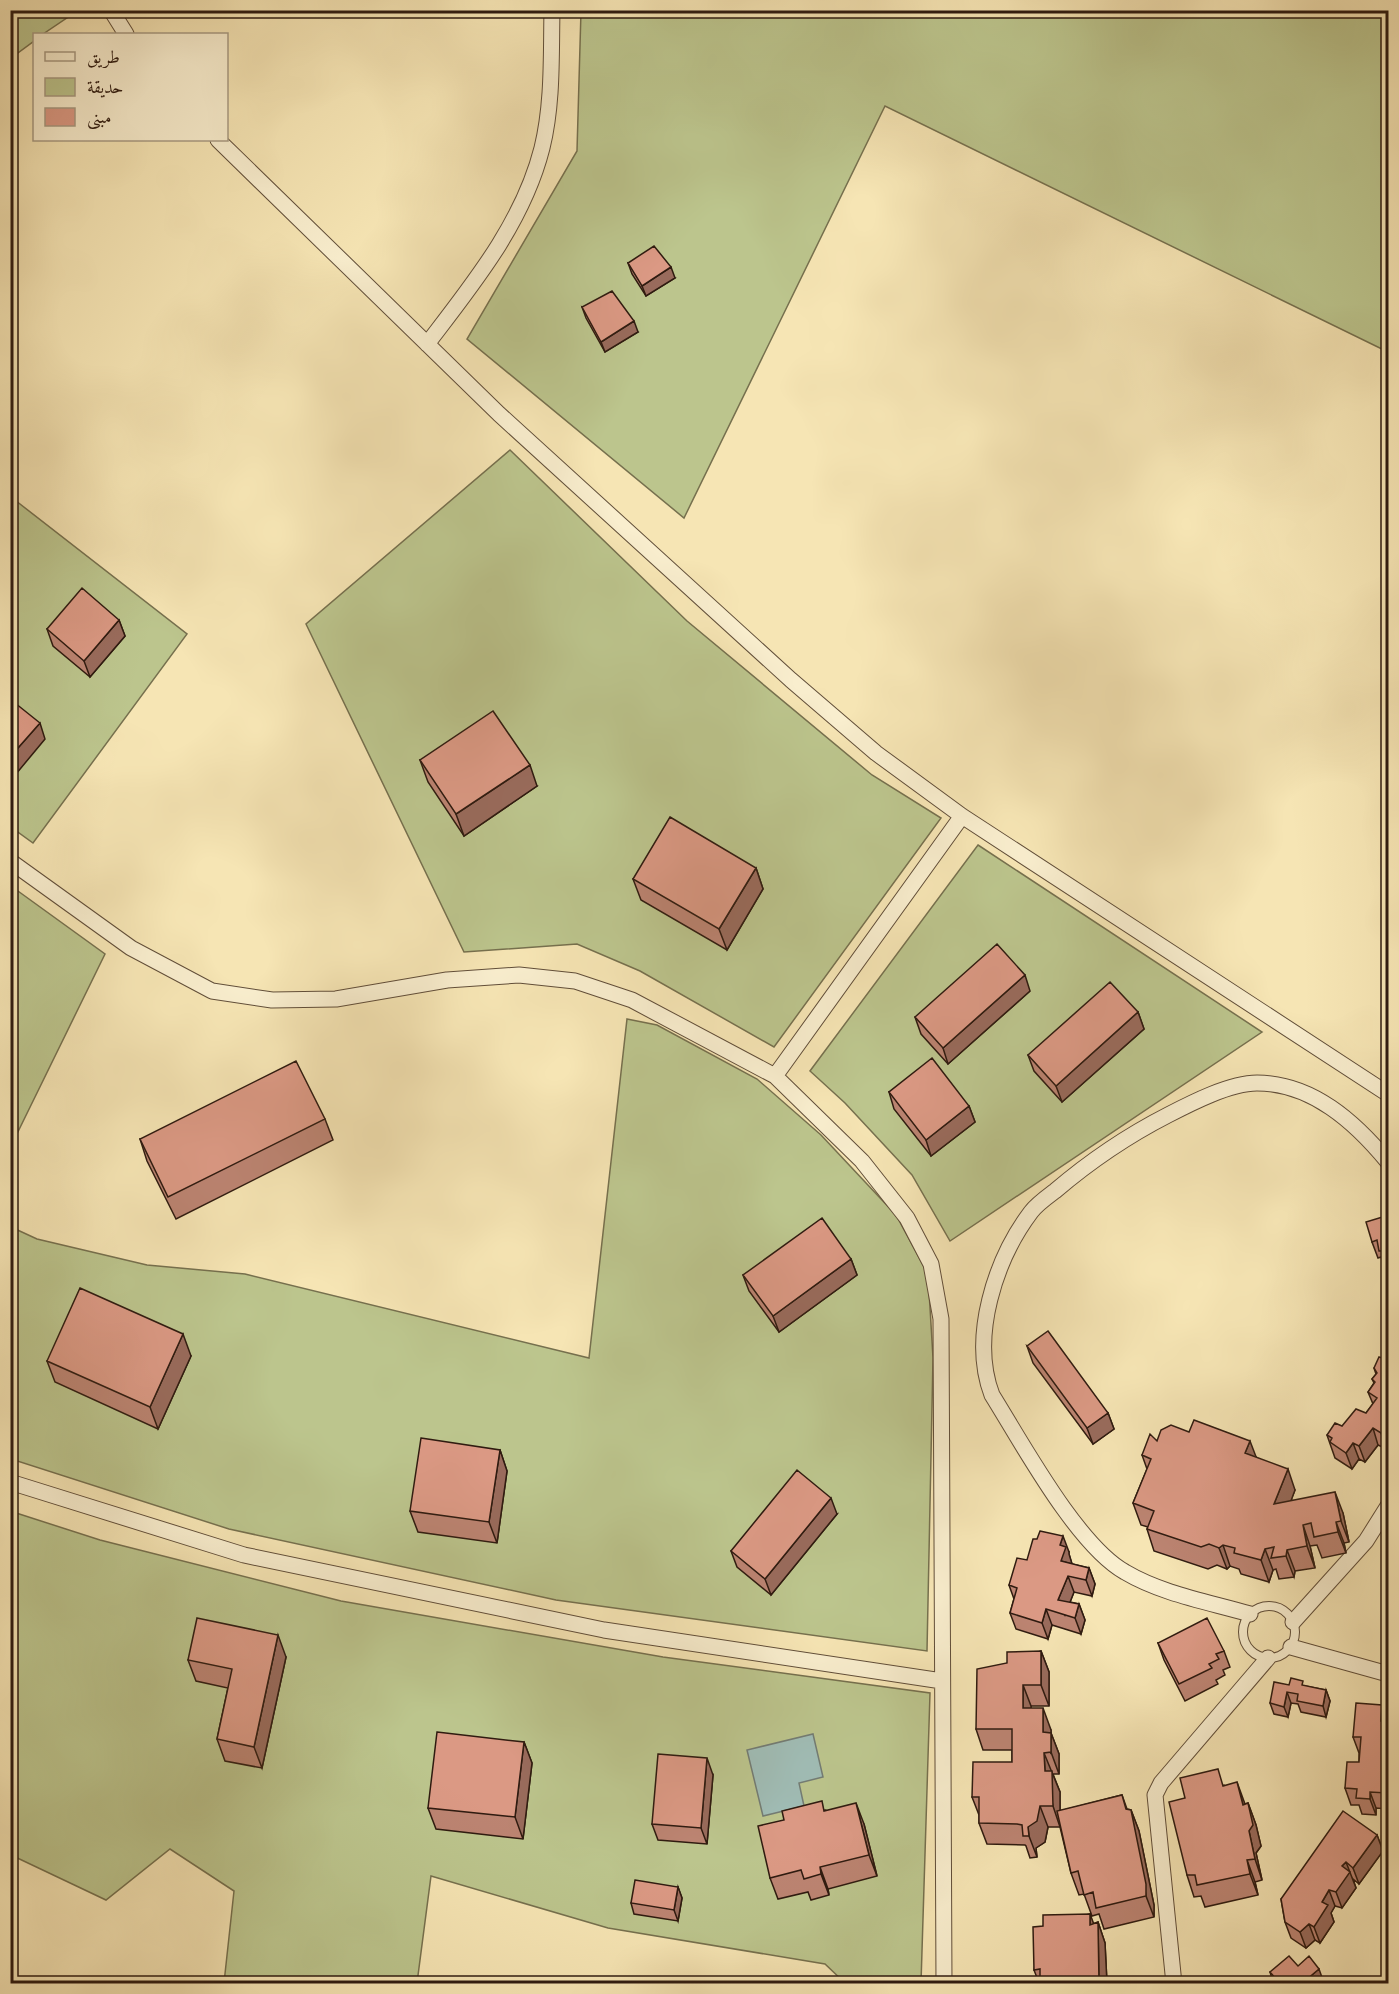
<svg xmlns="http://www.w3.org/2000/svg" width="1399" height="1994" viewBox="0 0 1399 1994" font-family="Cardo,Amiri,serif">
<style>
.green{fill:#bcc58d;stroke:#76704e;stroke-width:1.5}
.water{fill:#a0bdb6;stroke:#737c74;stroke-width:1.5}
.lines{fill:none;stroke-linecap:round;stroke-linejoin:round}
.service-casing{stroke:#614e39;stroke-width:10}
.minor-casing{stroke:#614e39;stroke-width:17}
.service{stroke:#f9eece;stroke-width:8}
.minor{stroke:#f9eece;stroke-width:15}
.wall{fill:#bc8472;stroke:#2f1b10;stroke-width:1.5}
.shaded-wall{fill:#996b5c;stroke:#2f1b10;stroke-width:1.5}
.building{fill:#db9984;stroke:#2f1b10;stroke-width:1.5}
</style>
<rect width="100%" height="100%" fill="#f6e5b4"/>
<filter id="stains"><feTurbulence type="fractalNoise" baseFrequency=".00333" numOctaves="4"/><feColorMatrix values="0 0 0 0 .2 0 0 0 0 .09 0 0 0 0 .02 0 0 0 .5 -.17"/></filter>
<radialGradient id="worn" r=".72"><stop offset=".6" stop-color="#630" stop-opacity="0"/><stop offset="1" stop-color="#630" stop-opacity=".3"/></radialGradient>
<path class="green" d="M11,10H77V11L43,34H34V41L11,58Z
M581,11H1388V352L885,106L684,518L467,339L577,151Z
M510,450L687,621L872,775L941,818L774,1047L640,971L577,944L464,952L306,624Z
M11,497L187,634L33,843L11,827Z
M978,845L1262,1032L950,1241L912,1175L845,1103L810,1071Z
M11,886L105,954L11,1146Z
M627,1019L657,1025L757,1079L821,1135L896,1215L928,1274L933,1358L927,1651L556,1600L229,1529L11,1459V1227L37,1239L147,1265L245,1274L589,1358Z
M10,1511L100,1540L341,1601L663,1657L930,1693L921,1983H845L825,1964L608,1928L431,1876L417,1983H224L234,1891L170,1849L106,1900L11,1855Z"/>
<path class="water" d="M813,1734L823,1777L799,1783L804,1806L763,1816L747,1750Z"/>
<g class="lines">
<g class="service-casing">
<path id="service" d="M1243 1632a26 26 0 1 1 52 0a26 26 0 1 1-52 0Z"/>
</g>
<g class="minor-casing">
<path id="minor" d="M111,10L126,34
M218,140L499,414L791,680L876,753L962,816L1388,1094
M427,344C473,284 523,223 542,148C553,103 551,56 552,10
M10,861L131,948L212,991L272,1000L336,999L447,980L519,975L575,981L632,1000L775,1076L862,1161L907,1218L931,1264L941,1319L944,1984
M775,1076L962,816
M10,1482L244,1555L604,1630L942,1681
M1250,1614C1209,1602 1162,1594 1125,1572C1077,1545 1022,1443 992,1395C970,1337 995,1260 1031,1212C1037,1204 1047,1197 1055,1191C1089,1162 1127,1136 1168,1115C1191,1103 1230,1083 1257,1083C1312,1083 1355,1122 1388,1162
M1293,1622L1366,1541L1388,1506
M1291,1647L1388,1674
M1174,1984L1155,1795L1161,1783L1268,1658"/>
</g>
<use href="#service" class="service"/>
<use href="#minor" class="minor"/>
</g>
<path class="wall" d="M628,263L675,278L646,296L632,274Z
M582,307L638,332L605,352L586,318Z
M119,620L125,636L90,677L53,646L47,629Z
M420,760L537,786L464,836L428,782Z
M756,868L763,889L727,950L641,900L633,879Z
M1030,991L948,1064L921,1034L915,1017Z
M1138,1012L1144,1029L1062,1102L1034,1071L1028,1055Z
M889,1092L969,1106L975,1122L931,1156L894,1109Z
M325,1119L333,1140L176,1219L147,1161L140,1139Z
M1389,1215V1275L1386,1268H1385L1381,1257L1378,1258L1372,1242Z
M851,1259L857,1275L779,1332L749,1291L743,1275Z
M1027,1346L1108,1413L1114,1429L1093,1444L1033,1363Z
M191,1356L158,1429L55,1382L47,1361Z
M1389,1360V1446L1387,1449L1378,1445L1365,1462L1359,1459L1352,1469L1335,1458L1327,1435L1366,1413L1373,1404L1368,1392L1374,1383L1372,1379L1376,1374L1374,1368Z
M1157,1441L1256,1457L1295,1490L1291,1500L1343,1513L1349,1542L1344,1543L1346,1553L1322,1558L1317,1545L1310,1546L1315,1568L1295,1571L1294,1577L1279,1579L1276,1569L1273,1570L1269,1582L1241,1574L1239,1569L1230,1566L1227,1569L1217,1565L1208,1569L1154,1551L1147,1529L1148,1527L1141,1525L1133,1503L1147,1469L1142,1455Z
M500,1450L507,1471L497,1543L418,1532L410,1511Z
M837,1514L771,1595L737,1567L731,1551Z
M1069,1552V1554L1072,1564L1089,1568L1095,1584L1092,1596L1074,1592L1070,1602L1079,1604L1085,1620L1081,1634L1052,1625L1048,1639L1016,1629L1010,1613L1014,1599L1009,1585Z
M1158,1643L1224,1651L1230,1667L1223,1670L1225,1675L1216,1680L1218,1684L1185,1701L1164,1660Z
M1041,1651L1049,1672V1706H1031V1708L1051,1730V1733L1059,1754V1774H1053L1060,1792V1811L1122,1795L1127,1809L1131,1810L1139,1831L1154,1905V1917L1104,1929L1099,1914L1092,1916L1084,1894L1079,1895L1071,1873L1060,1827H1048L1045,1842L1036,1848L1037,1857L1030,1858L1026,1846L1025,1845L987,1844L979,1823V1815L972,1797L1012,1762V1750H983L976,1729L1007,1663Z
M286,1657L262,1768L225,1761L217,1739L228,1688L196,1681L188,1660Z
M1289,1685L1305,1686L1326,1690L1330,1701L1326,1717L1301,1712L1298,1704L1291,1703L1288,1717L1274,1714L1270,1703Z
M1389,1722V1809L1376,1808V1815L1362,1814L1359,1805H1351L1345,1788L1359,1762V1753L1353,1737Z
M524,1742L532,1763L523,1839L436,1829L428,1808Z
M713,1775L707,1844L658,1840L652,1824Z
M1224,1785L1245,1804L1248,1803L1256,1825L1261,1846L1256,1853L1262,1880L1255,1882L1258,1895L1205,1907L1201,1896L1194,1897L1187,1875L1185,1798Z
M825,1810L864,1824L877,1876L828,1889L829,1895L811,1900L808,1892L778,1899L770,1878Z
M1377,1835L1383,1851L1359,1884L1353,1879L1356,1888L1342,1908L1335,1906L1331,1913L1334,1922L1320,1943L1315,1940L1306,1948L1291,1938L1285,1922L1281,1899Z
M678,1887L682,1898L678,1921L634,1914L631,1903Z
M1090,1914L1093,1924L1098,1922L1105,1943L1107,1983H1039L1034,1970L1043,1926Z
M1298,1966L1273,1982L1270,1972Z"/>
<path class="shaded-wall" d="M671,267L675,278L646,296L642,286Z
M634,321L638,332L605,352L601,342Z
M119,620L125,636L90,677L84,661Z
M40,723L45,739L11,780L10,757Z
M530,765L537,786L464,836L456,814Z
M756,868L763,889L727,950L719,929Z
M1025,975L1030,991L948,1064L943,1048Z
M1138,1012L1144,1029L1062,1102L1056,1086Z
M969,1106L975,1122L931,1156L926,1140Z
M851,1259L857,1275L779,1332L773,1316Z
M183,1334L191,1356L158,1429L150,1407Z
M1108,1413L1114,1429L1093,1444L1087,1428Z
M1389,1421V1446L1387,1449L1381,1433Z
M1373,1428L1378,1445L1365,1462L1359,1446Z
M1250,1441L1258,1462L1245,1453Z
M1353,1443L1359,1459L1352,1469L1346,1453Z
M500,1450L507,1471L497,1543L489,1522Z
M1288,1469L1295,1490L1282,1525L1274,1504Z
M1335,1492L1343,1513L1349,1542L1341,1521Z
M831,1498L837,1514L771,1595L765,1579Z
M1336,1522L1344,1543L1346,1553L1338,1532Z
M1303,1525L1310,1546L1315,1568L1307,1546Z
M1063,1536L1069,1552V1554L1072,1564L1061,1561L1060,1545Z
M1223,1545L1230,1566L1227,1569L1219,1548Z
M1265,1549L1273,1570L1269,1582L1261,1560Z
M1287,1550L1295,1571L1294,1577L1286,1556Z
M1089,1568L1095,1584L1092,1596L1086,1580Z
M1068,1576L1074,1592L1065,1615L1058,1600Z
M1079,1604L1085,1620L1081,1634L1075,1618Z
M1046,1609L1052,1625L1048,1639L1042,1623Z
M278,1635L286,1657L262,1768L254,1747Z
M1041,1651L1049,1672V1706L1041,1685Z
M1023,1685L1031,1706V1730L1023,1708Z
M1326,1690L1330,1701L1326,1717L1323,1706Z
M1287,1692L1291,1703L1288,1717L1284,1707Z
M1382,1705L1388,1721L1387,1737L1381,1721Z
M1043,1708L1051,1730V1754L1043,1732Z
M1051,1733L1059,1754V1774L1051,1752Z
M524,1742L532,1763L523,1839L515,1817Z
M1044,1753L1060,1792V1827L1053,1806L1045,1771Z
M707,1758L713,1775L707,1844L701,1828Z
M1388,1778L1389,1779V1798L1387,1793Z
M1237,1782L1245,1804L1251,1826L1243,1805Z
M1370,1792L1376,1808V1815L1370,1799Z
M856,1803L864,1824L877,1876L869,1855Z
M1248,1803L1256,1825L1261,1846L1256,1853L1262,1880L1255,1859L1249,1831Z
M1040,1806L1048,1827L1045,1842L1036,1848L1037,1857L1029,1836L1028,1827Z
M1131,1810L1139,1831L1154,1905V1917L1146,1896Z
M1377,1835L1383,1851L1359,1884L1353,1868Z
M1247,1860L1255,1882L1258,1895L1250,1874Z
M1346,1862L1356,1888L1342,1908L1336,1892L1342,1866Z
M820,1867L828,1889L829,1895L821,1874Z
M678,1887L682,1898L678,1921L674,1910Z
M1329,1890L1335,1906L1331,1913L1334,1922L1320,1943L1314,1927L1322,1902Z
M1090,1914L1098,1935L1090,1925Z
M1098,1922L1105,1943L1107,1983H1099Z
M1309,1924L1315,1940L1306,1948L1300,1932Z
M1319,1969L1324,1983H1307L1306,1980Z"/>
<path class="building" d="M654,246L671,267L642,286L628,263Z
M612,291L634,321L601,342L582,307Z
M82,588L119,620L84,661L47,629Z
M10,699L40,723L10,757Z
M493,711L530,765L456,814L420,760Z
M670,817L756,868L719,929L633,879Z
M997,944L1025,975L943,1048L915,1017Z
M1110,982L1138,1012L1056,1086L1028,1055Z
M932,1058L969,1106L926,1140L889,1092Z
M296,1061L325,1119L168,1197L140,1139Z
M1389,1215V1262H1384V1251H1379L1377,1240L1372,1242L1366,1222Z
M822,1218L851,1259L773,1316L743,1275Z
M80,1288L183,1334L150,1407L47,1361Z
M1389,1307V1321H1386L1385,1308Z
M1048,1331L1108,1413L1087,1428L1027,1346Z
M1379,1357L1389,1360V1421L1381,1433L1373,1428L1359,1446L1353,1443L1346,1453L1330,1442L1332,1438L1327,1435L1335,1423L1342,1426L1356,1409L1366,1413L1377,1398L1368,1392L1375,1382L1372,1379L1377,1373L1374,1368Z
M1194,1420L1250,1441L1245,1453L1288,1469L1274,1504L1335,1492L1341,1521L1336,1522L1338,1532L1314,1537L1311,1523L1303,1525L1307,1546L1287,1550L1286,1556L1271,1558L1274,1547L1265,1549L1261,1560L1234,1553L1235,1548L1223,1545L1219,1548L1209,1544L1201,1547L1147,1529L1154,1511L1133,1503L1151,1459L1142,1455L1150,1434L1157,1441L1161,1430L1171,1425L1189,1432Z
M421,1438L500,1450L489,1522L410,1511Z
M797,1470L831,1498L765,1579L731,1551Z
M1040,1531L1063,1536L1060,1545L1066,1547L1061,1561L1089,1568L1086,1580L1068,1576L1058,1600L1079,1604L1075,1618L1046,1609L1042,1623L1010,1613L1017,1588L1009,1585L1017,1558L1027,1560L1033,1539H1037Z
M197,1618L278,1635L254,1747L217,1739L232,1669L188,1660Z
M1207,1618L1224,1651L1216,1654L1219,1659L1209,1664L1212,1668L1179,1684L1158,1643Z
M1041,1651V1685H1023V1708H1043V1732L1051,1733V1752L1044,1753L1045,1771H1052L1053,1806H1040L1037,1821L1028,1827L1029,1836H1023L1022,1825L1017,1824L979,1823V1797H972L973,1762H1012V1729H976L977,1669L1007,1663V1652Z
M1291,1678L1303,1681L1302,1685L1326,1690L1323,1706L1297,1701L1298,1694L1287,1692L1284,1707L1270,1703L1274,1682L1289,1685Z
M1356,1703L1382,1705L1381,1721L1389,1722V1778L1387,1793L1370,1792V1799L1356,1798L1357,1789L1345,1788L1347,1762H1359L1361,1737H1353Z
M437,1732L524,1742L515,1817L428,1808Z
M658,1754L707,1758L701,1828L652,1824Z
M1218,1769L1223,1786L1237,1782L1243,1805L1248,1803L1253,1825L1249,1831L1255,1859L1247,1860L1250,1874L1197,1885L1195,1875H1187L1169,1802L1185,1798L1180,1778Z
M1122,1795L1126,1809L1131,1810L1146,1884V1896L1096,1908L1093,1892L1084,1895L1078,1871L1071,1873L1057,1811Z
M822,1801L824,1811L856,1803L869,1855L820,1867L821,1874L804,1879L801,1870L770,1878L758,1826L784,1820L782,1811Z
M1343,1811L1377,1835L1353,1868L1346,1862L1342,1866L1350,1872L1336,1892L1329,1890L1322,1902L1328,1905L1314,1927L1309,1924L1300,1932L1285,1922L1281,1899Z
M635,1880L678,1887L674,1910L631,1903Z
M1090,1914V1925L1098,1922L1099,1983H1040V1969L1034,1970L1033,1927L1043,1926V1915Z
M1289,1956L1298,1966L1309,1956L1319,1969L1306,1980L1309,1983H1271L1276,1979L1270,1972Z"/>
<rect width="1399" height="1994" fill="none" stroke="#f6e5b4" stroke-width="36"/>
<rect x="12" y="12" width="1375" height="1970" fill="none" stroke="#2f1b10" stroke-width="3"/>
<rect x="18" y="18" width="1363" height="1958" fill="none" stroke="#2f1b10" stroke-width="1.5"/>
<rect x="33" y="33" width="195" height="108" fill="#f9eece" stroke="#a89a82" stroke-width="1.5"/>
<rect x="45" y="52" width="30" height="9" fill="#f9eece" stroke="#a89a82" stroke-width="1.5"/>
<text x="87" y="63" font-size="18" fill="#2f1b10">طريق</text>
<rect x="45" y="78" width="30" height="18" fill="#bcc58d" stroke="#a89a82" stroke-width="1.5"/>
<text x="87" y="93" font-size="18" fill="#2f1b10">حديقة</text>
<rect x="45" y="108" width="30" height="18" fill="#db9984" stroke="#a89a82" stroke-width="1.5"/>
<text x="87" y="123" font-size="18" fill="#2f1b10">مبنى</text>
<rect width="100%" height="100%" filter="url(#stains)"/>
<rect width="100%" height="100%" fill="url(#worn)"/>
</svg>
